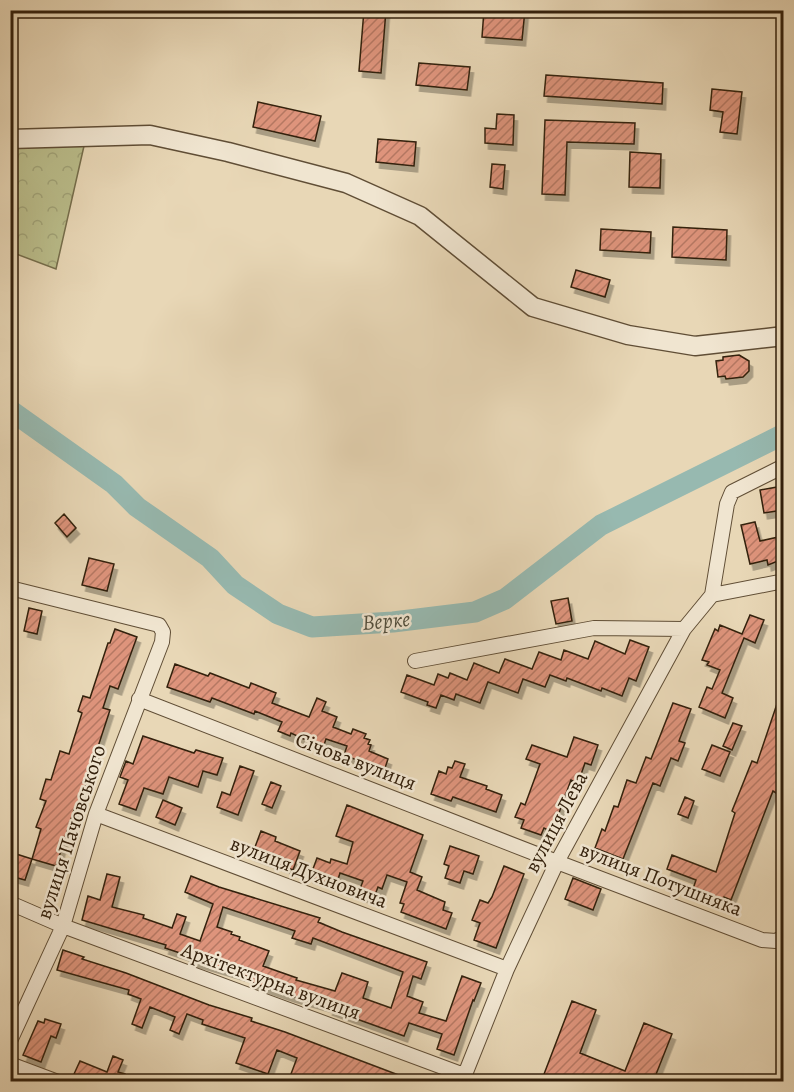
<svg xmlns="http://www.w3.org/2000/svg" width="794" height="1092" viewBox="0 0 794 1092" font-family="Alegreya,serif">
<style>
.forest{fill:url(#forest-crowns);stroke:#766e4c;stroke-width:1.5}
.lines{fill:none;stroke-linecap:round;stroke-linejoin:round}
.river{stroke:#97b9b0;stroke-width:21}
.building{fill:url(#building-hatch);stroke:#33200c;stroke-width:1.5;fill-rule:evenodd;filter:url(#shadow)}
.minor-casing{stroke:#604e36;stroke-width:16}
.tertiary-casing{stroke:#604e36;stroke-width:21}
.minor{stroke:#f0e5d0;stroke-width:14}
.tertiary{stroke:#f0e5d0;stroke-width:18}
.labels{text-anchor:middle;stroke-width:5;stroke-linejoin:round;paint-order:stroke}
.street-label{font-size:21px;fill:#33200c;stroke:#f0e5d0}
.water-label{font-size:22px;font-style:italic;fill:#514e3d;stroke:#f0e5d0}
</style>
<defs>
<pattern id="forest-crowns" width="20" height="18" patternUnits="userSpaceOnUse" patternTransform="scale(1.5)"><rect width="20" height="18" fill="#babd8b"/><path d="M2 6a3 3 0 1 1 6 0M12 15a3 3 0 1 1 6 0" fill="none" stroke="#a0a277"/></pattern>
<pattern id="building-hatch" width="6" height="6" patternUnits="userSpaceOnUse" patternTransform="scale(1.5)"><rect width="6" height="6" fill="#de947b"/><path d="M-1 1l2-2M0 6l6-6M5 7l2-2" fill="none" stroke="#b57863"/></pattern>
<filter id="shadow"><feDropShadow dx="3.5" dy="6" stdDeviation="0" flood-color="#0004"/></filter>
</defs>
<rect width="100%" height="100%" fill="#e8d7b6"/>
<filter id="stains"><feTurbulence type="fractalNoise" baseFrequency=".00333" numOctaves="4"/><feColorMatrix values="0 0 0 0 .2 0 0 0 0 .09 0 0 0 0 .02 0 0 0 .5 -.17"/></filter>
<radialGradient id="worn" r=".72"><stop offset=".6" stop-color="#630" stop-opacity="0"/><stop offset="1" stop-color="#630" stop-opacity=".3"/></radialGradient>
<path class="forest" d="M84,146L56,269L11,252L10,147Z"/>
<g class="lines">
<path class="river" d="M10,410L114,484L137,507L210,558L235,585L278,614L312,627L393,622L475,612L505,599L601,525L784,434"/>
</g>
<path class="building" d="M364,10H386L381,73L359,71Z
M484,10H525L522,40L482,37Z
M419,63L470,67L467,90L416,85Z
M546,75L663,83L662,104L544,96Z
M712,89L742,92L737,134L720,132L723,112L710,110Z
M258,102L321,116L315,141L253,127Z
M497,114L514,115L513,145L485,143V128L496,129Z
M545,120L635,123L634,144L567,142L565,195L542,194Z
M378,139L416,142L414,166L376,162Z
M630,152L661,154L660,188L629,187Z
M492,164L505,165L503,189L490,187Z
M673,227L727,230L726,260L672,257Z
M601,229L651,232L650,253L600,250Z
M576,270L610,280L605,297L571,287Z
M739,355L749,361V371L743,377L726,379L725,376L718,377L716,361L723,360V357Z
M783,486V510L764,513L760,490Z
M64,514L76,528L67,537L55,523Z
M755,522L760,541L783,536V559L768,565L767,560L750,564L741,525Z
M89,558L114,564L107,591L82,585Z
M568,598L572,621L556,624L551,601Z
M29,608L42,611L37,634L24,631Z
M750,615L764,620L755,643L744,638L722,693L733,698L725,718L699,707L707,687L712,689L720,670L707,665L709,662L702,660L715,629L718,631L720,625L742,634Z
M115,629L137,637L118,689L110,686L103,708L110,710L77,811L74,810L56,866L32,859L41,829L36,827L46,801L40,799L46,779L51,780L60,751L69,754L82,713L78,711L83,696L90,698L108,643H110Z
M630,640L649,647L636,681L629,678L622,696L602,688L601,691L567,678L566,681L550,675L545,687L523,679L518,693L488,682L480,703L456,694L454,700L441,695L436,708L427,705L428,702L401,692L407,675L434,685L438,674L448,678L450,673L467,680L474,663L499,673L505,659L532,669L539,652L561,660L564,650L588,659L595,641L625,654Z
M175,664L208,676L210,673L249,688L251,683L276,693L272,703L309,717L317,698L326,702L322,711L337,717L333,727L351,734L353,729L366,734L364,738L370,740L368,744L371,745L369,751L388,759L383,774L373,770L375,767L344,755L347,746L326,739L323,748L291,733L290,736L278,731L282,722L255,711L254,714L212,698L210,702L167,687Z
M782,689H783V772L776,793L773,791L731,900L724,897L723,900L693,889L696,880L667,869L672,855L716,872L735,813L732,811L752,761L757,763Z
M673,703L691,709L679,741L685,743L678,761L671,758L660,786L653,783L623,859L595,848L602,829L605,831L614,806L618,807L627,780L636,783L646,757L651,759Z
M733,723L742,726L732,750L723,746Z
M143,736L194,753L196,750L223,758L217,775L203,771L198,787L169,777L163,794L144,788L136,810L119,804L128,780L120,777L126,761L133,764Z
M574,737L598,745L591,765L585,763L578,783L571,780L552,832L544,828L541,835L521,828L524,820L515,817L521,803L525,805L540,764L526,759L532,745L567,757Z
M712,745L730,752L720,776L702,769Z
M455,761L465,764L460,777L487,786L486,789L502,795L496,812L453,797L451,801L431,794L439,771L446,774L448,767L452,768Z
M240,766L254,771L238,815L217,807L222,792L230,795Z
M271,782L281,786L272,808L262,804Z
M685,797L694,801L688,818L678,814Z
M163,800L182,808L175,825L156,817Z
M347,805L423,835L410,872L422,877L417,890L445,902L443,910L452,913L446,929L401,912L404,904L400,903L407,882L387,875L382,889L378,887L373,900L358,894L363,881L340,873L336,886L310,877L317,858L330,863L331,859L347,864L353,842L336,836Z
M261,831L276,837L275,841L300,851L293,870L252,855Z
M450,846L479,856L473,874L464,871L460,883L445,878L449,866L444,864Z
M10,852L32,859L25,880L10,876Z
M504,866L524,874L496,948L474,940L480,923L472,920L480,900L488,903L492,897Z
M107,874L120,877L112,907L144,915L143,918L172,928L177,914L186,917L180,934L200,941L213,904L185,892L191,876L219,887L320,918L318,922L342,932L427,962L421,979L413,976L407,996L423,1002L419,1013L446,1021L462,976L481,983L474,1001L473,1000L454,1055L437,1049L442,1034L409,1023L404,1036L329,1009L330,1007L291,996L248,981L249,977L194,961L195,958L165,948L166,945L82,920L88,896L100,900ZM223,907L295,931L292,938L311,944L313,938L403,972L391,1008L363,998L368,982L342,973L335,991L296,980L297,978L263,966L269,951L239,940L240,937L231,934L232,932L217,927Z
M573,878L601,889L593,910L565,899Z
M63,950L84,957L82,959L126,973L209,1005L252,1018L251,1021L285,1032L417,1082H288L297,1058L277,1050L268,1074L236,1063L245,1038L202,1024L203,1020L187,1014L179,1034L170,1030L175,1017L150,1007L142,1028L132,1024L141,999L128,994L129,990L57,970Z
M572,1001L596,1010L580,1053L625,1071L644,1023L672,1034L653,1082H584L566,1075L564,1082H541Z
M45,1019L61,1024L56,1038L51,1036L41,1062L23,1055L38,1021L44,1023Z
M113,1056L123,1060L118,1072L125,1074L123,1079L129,1082H92L74,1074L80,1061L107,1072Z"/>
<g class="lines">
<g class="minor-casing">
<path id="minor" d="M784,466L732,492L727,504L712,595L784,581
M10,588L159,625L163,632L162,642L96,814L63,926L10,1041
M415,661L594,628L684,629
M139,699L557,862L762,940L776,941L784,937
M96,814L507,969
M10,903L63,926L464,1075
M10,1064L58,1082
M462,1082L507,969L557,862L684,629L712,595"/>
</g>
<g class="tertiary-casing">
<path id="tertiary" d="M10,139L150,135L228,152L346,183L420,216L533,307L628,335L695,346L784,336"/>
</g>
<use href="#minor" class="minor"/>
<use href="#tertiary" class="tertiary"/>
</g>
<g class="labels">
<g class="street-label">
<text transform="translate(356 761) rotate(21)" y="7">Січова вулиця</text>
<text transform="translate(556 822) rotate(-62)" y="7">вулиця Лева</text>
<text transform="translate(71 832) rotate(-72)" y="7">вулиця Пачовського</text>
<text transform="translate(309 872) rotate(21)" y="7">вулиця Духновича</text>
<text transform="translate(661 879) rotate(21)" y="7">вулиця Потушняка</text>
<text transform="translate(271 981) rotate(20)" y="7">Архітектурна вулиця</text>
</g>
<g class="water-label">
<text transform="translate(386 620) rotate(-5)" y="8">Верке</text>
</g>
</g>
<rect width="794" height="1092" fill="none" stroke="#e8d7b6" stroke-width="36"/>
<rect x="12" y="12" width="770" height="1068" fill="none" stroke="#33200c" stroke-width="3"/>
<rect x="18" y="18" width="758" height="1056" fill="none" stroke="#33200c" stroke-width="1.5"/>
<rect width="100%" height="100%" filter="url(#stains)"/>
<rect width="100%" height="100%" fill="url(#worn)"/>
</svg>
